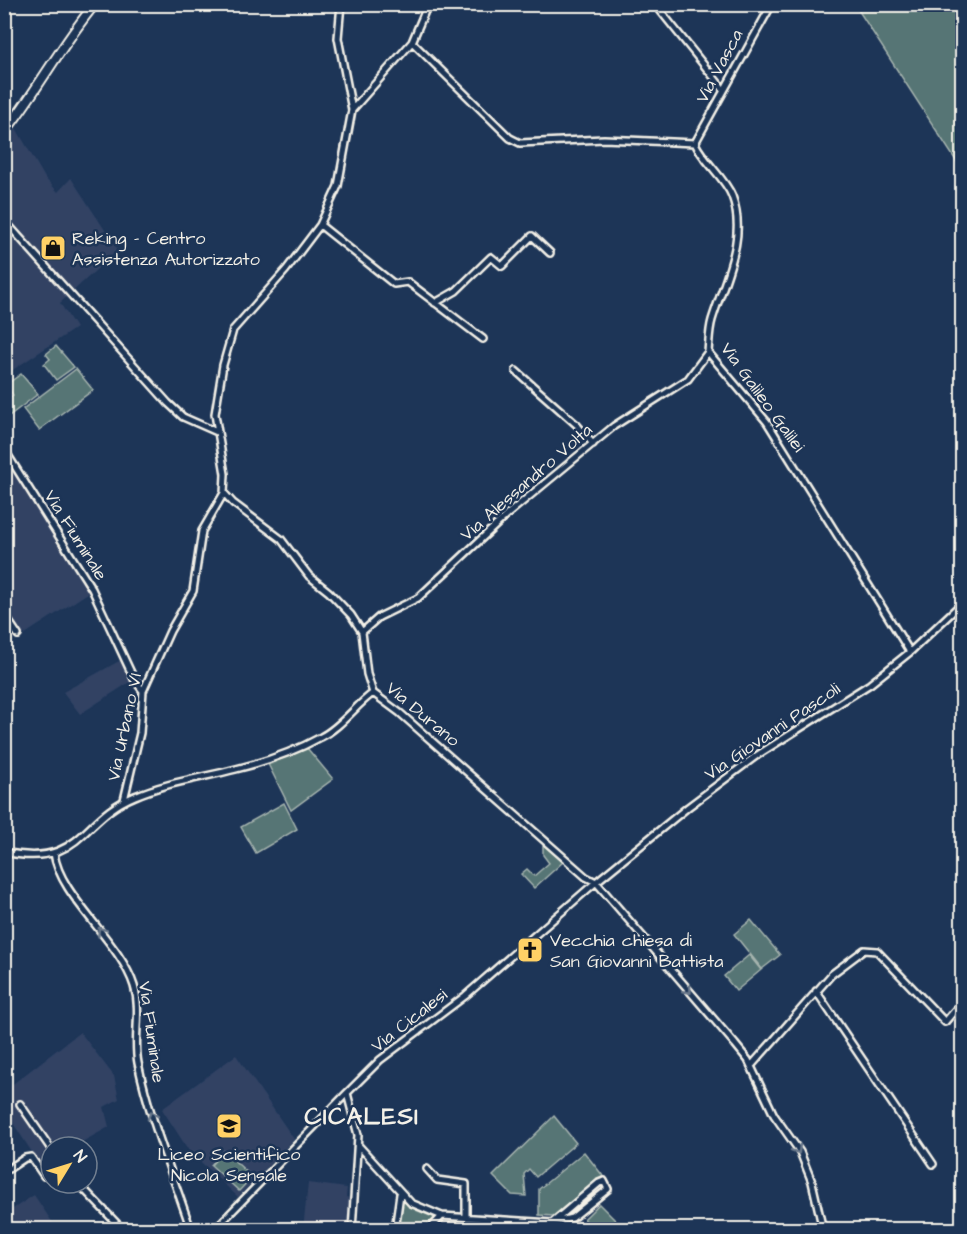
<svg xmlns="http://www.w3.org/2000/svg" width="967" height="1234" viewBox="0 0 967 1234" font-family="'Architects Daughter',sans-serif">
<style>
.built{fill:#304264}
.green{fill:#567574;stroke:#a5b3ae;stroke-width:1.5}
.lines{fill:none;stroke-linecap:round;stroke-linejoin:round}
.river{stroke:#3e6983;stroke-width:10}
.street-casing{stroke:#f4f1e8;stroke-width:10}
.secondary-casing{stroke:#f4f1e8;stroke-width:12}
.street{stroke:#1d3557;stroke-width:5}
.secondary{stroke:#1d3557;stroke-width:8}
.oneway{stroke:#68778a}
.labels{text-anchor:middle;stroke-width:5;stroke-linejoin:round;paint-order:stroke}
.street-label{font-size:18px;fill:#f4f1e8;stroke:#1d3557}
.poi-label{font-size:18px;fill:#f4f1e8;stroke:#1d3557;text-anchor:start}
.district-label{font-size:24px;font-weight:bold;letter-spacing:1.5px;fill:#f4f1e8;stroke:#1d3557}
</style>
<rect width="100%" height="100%" fill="#1d3557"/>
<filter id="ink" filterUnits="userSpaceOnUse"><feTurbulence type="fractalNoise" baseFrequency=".0167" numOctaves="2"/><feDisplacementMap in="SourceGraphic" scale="12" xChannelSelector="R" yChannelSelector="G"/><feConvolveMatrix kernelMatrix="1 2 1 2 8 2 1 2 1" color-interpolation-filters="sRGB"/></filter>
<g filter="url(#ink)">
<path class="built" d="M16,128L45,178L58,192L71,178L118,250L60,303L76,328L5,375L4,141Z
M4,453L91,591L22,636L5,608Z
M121,660L130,682L80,714L63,692Z
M80,1032L114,1076L119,1099L104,1107L109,1127L73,1147H51V1163L43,1169L5,1111V1090Z
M236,1055L294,1139L238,1197L189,1151L162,1109Z
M308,1183L347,1188L346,1197L351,1198L349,1229H303Z
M34,1195L57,1229H5V1214Z"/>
<path class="green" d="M855,5H950L962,23V170Z
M56,346L74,367L56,380L44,364L50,359L46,354Z
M76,369L93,390L39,430L23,409Z
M21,374L38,394L5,419V401L13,395L6,385Z
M307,748L333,779L291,810L268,764Z
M284,803L297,829L256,853L241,827Z
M543,841L563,862L534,888L521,874L527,869L534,876L549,863L543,855Z
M751,920L780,955L762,969L734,934Z
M749,955L761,970L736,991L724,976Z
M554,1116L576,1143L536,1177L529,1169L524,1174L526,1196L512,1195L493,1176Z
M224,1151L252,1177L239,1191L211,1165Z
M584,1152L603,1176L553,1216L539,1215V1189Z
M401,1199L416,1210L436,1218L425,1229L398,1230Z
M599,1204L618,1223L611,1229H595L584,1219Z"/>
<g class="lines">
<path class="river" d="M956,4L962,14
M962,1230V1229"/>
<g class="street-casing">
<path id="street" d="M655,4L723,89
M412,42L510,138L520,143L604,139L695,143C704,162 725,178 732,196C748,238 724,280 712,320C709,330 709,342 708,352L767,422L910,652
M352,110L412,42L428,4
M695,143L772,4
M4,220L168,403L183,417L217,432
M320,225L394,284L408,282L483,339
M435,303L456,291L491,257L502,266L532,236L550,253
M516,371L577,425L593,444
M4,449L92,589L134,679L143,691
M224,493L233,503L281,539L309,576L329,592L351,615L362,632L367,674L373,693L400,713L586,877L596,882L735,1044L748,1060L774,1115L800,1152L812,1182L823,1230
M4,614L18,635
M362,632L379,617L418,598L509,513L614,426L688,379L708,352
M124,800L140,733L143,691L170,631L193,591L202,531L224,493L225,474L215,414L223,365L233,330L286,270L320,225L338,186L352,110L338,38L341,4
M4,852C82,869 79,819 135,796C168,782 202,778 236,769C264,762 296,751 321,737C341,727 355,706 373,693
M54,853C59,896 120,941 134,986C142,1011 133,1038 138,1063C150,1120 173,1175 191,1230
M816,991L933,1164
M751,1066L832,974L864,950L877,951L945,1022L962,1002
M20,1104L51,1149
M358,1145L411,1203L442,1216L552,1223L572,1218L608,1189L604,1181L599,1183L552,1223
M427,1169L437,1180L466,1184V1216
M4,1172L25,1158L31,1157L44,1176
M78,1183L123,1230
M214,1230L347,1093
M352,1230L358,1135L347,1093L380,1060L465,996L596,882L688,807L756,756L870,684L910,652L962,603
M395,1230L400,1194
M429,1230L442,1216"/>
</g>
<g class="secondary-casing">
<path id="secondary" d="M4,133C37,91 61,45 95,4"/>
</g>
<use href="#street" class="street"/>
<use href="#secondary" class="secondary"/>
</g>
<defs><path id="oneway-chevron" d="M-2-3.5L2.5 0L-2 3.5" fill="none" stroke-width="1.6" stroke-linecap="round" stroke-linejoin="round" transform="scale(1.5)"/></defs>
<g class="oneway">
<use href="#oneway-chevron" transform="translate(101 931) rotate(-125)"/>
<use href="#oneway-chevron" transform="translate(688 990) rotate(48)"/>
<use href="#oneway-chevron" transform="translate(152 1115) rotate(-107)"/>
<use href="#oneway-chevron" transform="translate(797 1150) rotate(59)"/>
</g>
</g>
<defs>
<g id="shop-square" transform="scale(1.35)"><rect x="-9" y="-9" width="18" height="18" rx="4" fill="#ffd166" stroke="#1d3557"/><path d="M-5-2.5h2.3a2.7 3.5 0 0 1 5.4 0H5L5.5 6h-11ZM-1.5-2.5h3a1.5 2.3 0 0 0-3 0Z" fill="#111"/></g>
<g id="church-square" transform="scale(1.35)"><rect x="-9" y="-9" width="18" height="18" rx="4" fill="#ffd166" stroke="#1d3557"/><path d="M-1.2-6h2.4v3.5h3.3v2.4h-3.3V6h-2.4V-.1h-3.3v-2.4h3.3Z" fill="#111"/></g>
<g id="school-square" transform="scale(1.35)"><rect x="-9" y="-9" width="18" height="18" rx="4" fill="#ffd166" stroke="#1d3557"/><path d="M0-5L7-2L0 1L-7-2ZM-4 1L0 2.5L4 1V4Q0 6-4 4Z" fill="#111"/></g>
</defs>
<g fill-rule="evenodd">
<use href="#shop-square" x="53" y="248"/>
<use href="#church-square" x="530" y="950"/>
<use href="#school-square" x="229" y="1126"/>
</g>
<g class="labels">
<g class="street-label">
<text transform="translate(719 66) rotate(-62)" y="6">Via Vasca</text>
<text transform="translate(763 397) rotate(54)" y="6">Via Galileo Galilei</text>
<text transform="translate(526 482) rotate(-41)" y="6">Via Alessandro Volta</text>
<text transform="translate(76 535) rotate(58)" y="6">Via Fiuminale</text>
<text transform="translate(423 714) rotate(40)" y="6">Via Durano</text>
<text transform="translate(124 727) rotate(-78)" y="6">Via Urbano VI</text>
<text transform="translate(772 731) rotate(-34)" y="6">Via Giovanni Pascoli</text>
<text transform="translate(409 1020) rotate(-38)" y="6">Via Cicalesi</text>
<text transform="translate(152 1032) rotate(82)" y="6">Via Fiuminale</text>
</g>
<g class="poi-label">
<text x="72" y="244">Reking - Centro<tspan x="72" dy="21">Assistenza Autorizzato</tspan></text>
<text x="550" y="946">Vecchia chiesa di<tspan x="550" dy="21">San Giovanni Battista</tspan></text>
<text x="229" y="1160" text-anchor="middle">Liceo Scientifico<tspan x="229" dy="21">Nicola Sensale</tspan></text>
</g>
<g class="district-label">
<text x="362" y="1124">CICALESI</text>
</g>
</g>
<rect width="967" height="1234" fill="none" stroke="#1d3557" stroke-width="24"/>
<rect x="12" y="12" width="943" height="1210" fill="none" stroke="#f4f1e8" stroke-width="2" filter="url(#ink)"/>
<g transform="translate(69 1165) rotate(52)"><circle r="28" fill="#1d3557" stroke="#738091" stroke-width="1.5"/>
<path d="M0-4.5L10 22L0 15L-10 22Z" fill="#ffd166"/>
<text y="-9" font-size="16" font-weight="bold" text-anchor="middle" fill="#f4f1e8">N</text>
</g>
</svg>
